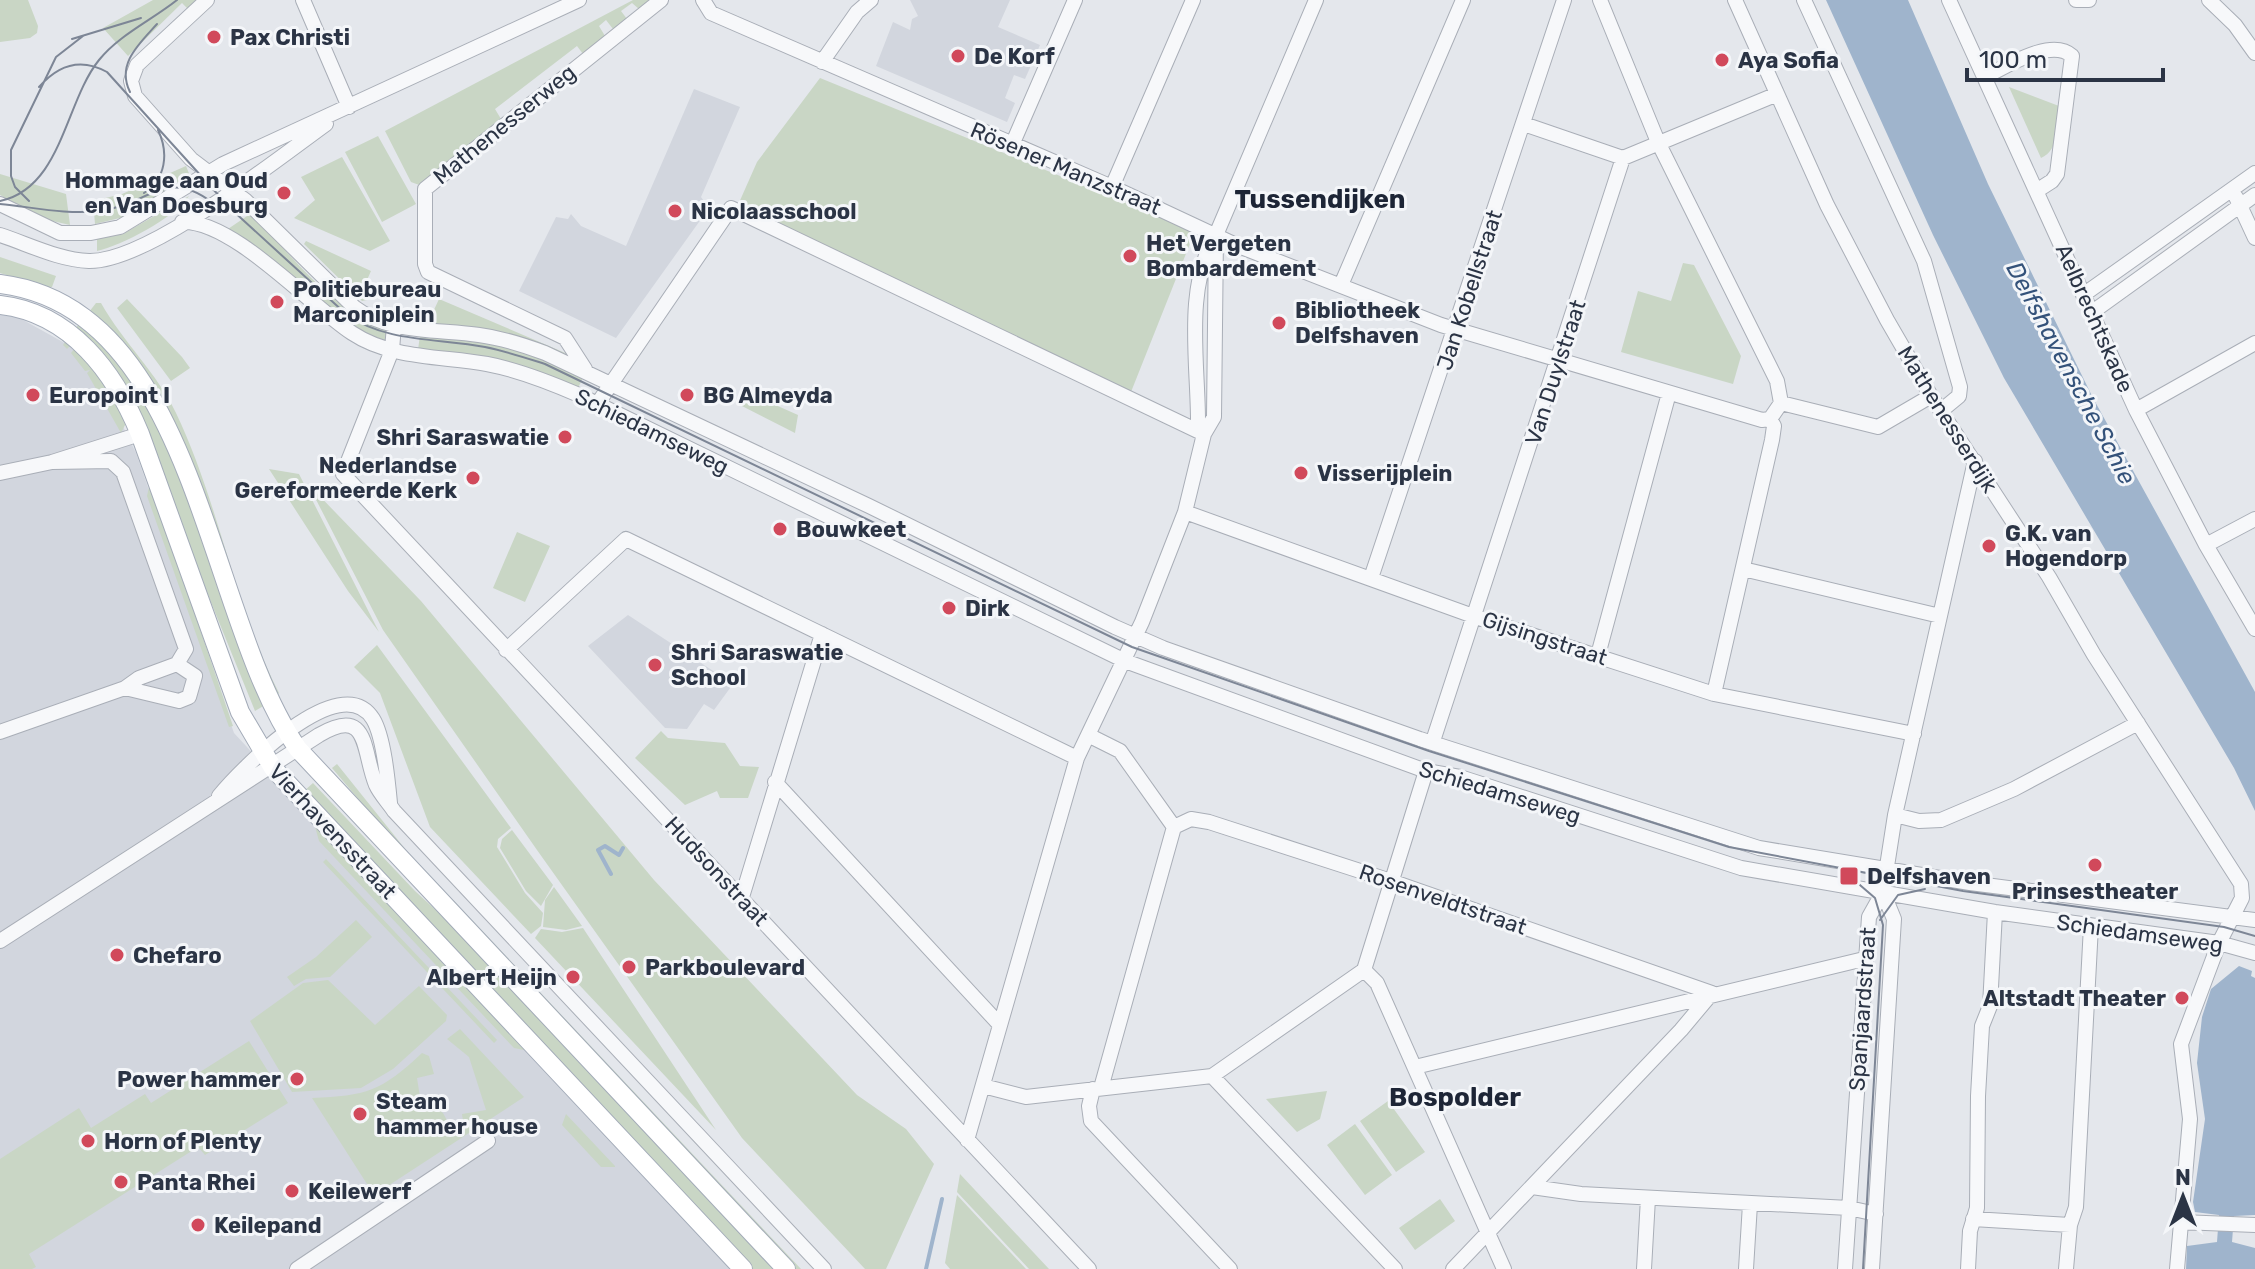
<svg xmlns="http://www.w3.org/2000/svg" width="2255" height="1269" viewBox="0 0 2255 1269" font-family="Rubik,sans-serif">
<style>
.built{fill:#d2d6de}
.green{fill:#c9d6c5}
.water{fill:#9fb4cc}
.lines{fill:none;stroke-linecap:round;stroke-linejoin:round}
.stream{stroke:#9fb4cc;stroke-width:4}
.minor-casing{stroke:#a9aeb7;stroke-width:16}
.major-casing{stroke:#a3abb8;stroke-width:20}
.minor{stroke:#f7f8fa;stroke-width:14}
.major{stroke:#fff;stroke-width:18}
.tram{stroke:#7d8696;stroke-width:2}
.poi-dot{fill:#d1495b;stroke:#f4f6f9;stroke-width:3}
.labels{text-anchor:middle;stroke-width:6;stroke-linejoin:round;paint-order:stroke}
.poi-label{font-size:22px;font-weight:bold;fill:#2b3445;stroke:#f4f6f9;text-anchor:start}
.street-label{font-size:22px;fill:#2b3445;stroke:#f4f6f9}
.water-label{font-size:24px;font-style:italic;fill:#34527a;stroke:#f4f6f9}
.quarter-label{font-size:26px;font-weight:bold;fill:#1d2536;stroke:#f4f6f9}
</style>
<rect width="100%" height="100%" fill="#e4e7ec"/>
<path class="built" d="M910,0H1010L998,27L1040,45L1025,79L1014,75L1005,98L1015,103L1007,122L876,66L893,22L910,30L912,19L918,16Z
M694,89L740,107L701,197L709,208L616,338L519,291L556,217L568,219L571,214L581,226L626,246Z
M0,315L16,316L70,346L102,384L136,453L234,733L731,1269H0Z
M628,615L733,684L714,710L704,704L687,729L665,728L588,646Z"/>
<path class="green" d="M0,0H28L38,26L37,33L30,38L0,42Z
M153,0H200L189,10L182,3L128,56L103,28Z
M633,0H654L639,9L632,3L621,11L627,19L613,29L606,20L599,26L605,36L583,54L577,46L495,109L501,119L422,186L411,182L385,131Z
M820,78L1195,231L1129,397L738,205L757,162Z
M2009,87L2059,106C2057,124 2060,150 2041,158Z
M378,136L416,204L382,222L345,152Z
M342,157L390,241L370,251L294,218L315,200L301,177Z
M186,166L190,176L124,217L95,224L93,201L122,194Z
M0,174L66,194L70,225L48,220L0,195Z
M189,196C176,217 121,246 97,251V239L123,234Z
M250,214C291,253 335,315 389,331V344L364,335L228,229Z
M306,241L371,271L367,280L375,284L367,300L362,301L304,244Z
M0,257L56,276L52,287H47L0,273Z
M1683,263L1694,265L1741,356L1733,384L1621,352L1638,291L1671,301Z
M127,299L182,357L190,368L171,381L117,308Z
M439,299L570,355L428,323Z
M96,303H101C123,342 157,373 176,413C219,503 234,605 279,693L276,696L181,437C156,391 127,349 89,312Z
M80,322L103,342L158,420L265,705L255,711L187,543L146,429L76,328Z
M420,335L498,343L585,374L577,390L418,350Z
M67,339L91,360L127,421L121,433L87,373L90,370L85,371L71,353L75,348L71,345L67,349L63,345Z
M744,391L798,415L795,433L740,405Z
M269,469L299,474L379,632L348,591Z
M150,482L233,726L229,727L147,496Z
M308,484L421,601L654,880L857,1095L906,1129L934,1164L886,1269H865L742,1138L537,850L383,630Z
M517,532L550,546L525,602L493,588Z
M377,645L511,828L498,839L497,847L525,893L543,913L541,926L531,934L430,827L380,693L354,667Z
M661,731L668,738L725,743L740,766L759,767L748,798H720L717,791L685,805L635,758Z
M337,764L406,850L801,1269H796L404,853L332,768Z
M313,783L415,891L462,934L778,1269H753L303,792Z
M314,823L529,1051L514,1048L319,841Z
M512,830L553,885L541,906L526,891L500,848L502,839Z
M326,859L497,1040L494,1043L323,862Z
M554,887L582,926L566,930L543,927L545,900Z
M356,920L372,937L330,977L306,979L294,986L287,977L316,957Z
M583,928L716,1130L535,938L541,929L562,932Z
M328,980L375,1025L419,986L447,1015L446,1021L393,1069L361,1088L292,1092L250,1021L303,983Z
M460,1029L524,1097L374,1195L312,1098C366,1096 382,1091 422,1053L429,1056L434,1074L417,1078L420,1097L443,1113L449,1124L463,1121L462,1114L486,1110L469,1057L447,1039Z
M249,1041L288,1103L205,1155L198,1147L29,1254L36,1267L32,1269H0V1159L79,1108L91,1128L145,1094L151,1103Z
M1327,1091L1320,1119L1297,1132L1266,1099Z
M1388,1101L1425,1152L1396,1172L1360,1121Z
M566,1114L615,1166V1167H601L562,1125Z
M1355,1124L1392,1175L1365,1195L1327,1145Z
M960,1174L1049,1269H1029L957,1192Z
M957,1195L1026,1269H950L945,1263Z
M1440,1199L1455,1221L1415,1250L1399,1228Z"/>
<path class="water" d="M1826,0H1908L1988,184L2093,398L2255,692V811L2234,768L2004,378L1933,235Z
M2239,966L2252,971L2251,976L2255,978V1215L2234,1216L2232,1242L2255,1248V1269H2186L2187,1246L2217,1242L2219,1215L2195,1212L2193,1202L2205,1119L2197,1063L2202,1017L2211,989Z"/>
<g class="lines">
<path class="stream" d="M611,874L598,850L605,846L619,855L623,848
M926,1269L942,1199"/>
<g class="minor-casing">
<path id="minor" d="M207,0L137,65L131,81L135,96L191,159L245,200L354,307C389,334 438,329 479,335C502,338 524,345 545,353L869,506L1115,627L1163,648L1420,739L1759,848L1970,883L2255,920
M303,0L349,107
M703,0L711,13L1112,187L1236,245L1441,325L1762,420L1770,419L1781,403L1777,381L1658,142L1600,0
M1735,0L1827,205L1887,320L1931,396L2049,577L2094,655L2241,884L2242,898L2219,943L2181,1044L2190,1119L2177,1269
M1804,0L1924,261L1960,387L1959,396L1942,410
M1949,0L2136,410L2206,545L2255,629
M2076,0H2089
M2209,0L2235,25L2255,53
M822,62L857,12L871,0
M1984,77C2006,67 2051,37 2072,56L2057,174L2052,181L2038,190
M1524,124L1623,158
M1012,145L1075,0
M1112,187L1193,0
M2236,197L2255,238
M0,204L60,233H91L120,227L223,164L579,0
M182,222C233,220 308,304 352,333C391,359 442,356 487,364C519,370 549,382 579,395L1125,661L1426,771L1460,777L1741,868L1995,912L2219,943L2255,953
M0,235C28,244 59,260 89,261C148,262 276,160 326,124
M1216,235L1316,0
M1341,285L1463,0
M2083,295L2255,173
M2091,313L2255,195
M394,325L392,350L343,474L1089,1269
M585,369L565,338L428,272L425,264V189L661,0
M598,403L731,208L1204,434
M1781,403L1878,427L1931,396
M2136,410L2255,343
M52,462L111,461L123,472L186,649L177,664
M0,473L52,462L140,434
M1185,512L1476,617L1714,694L1914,734
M2206,545L2255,519
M1743,569L1940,616
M1371,578L1564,0
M506,650L626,539L1077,758
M1598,655L1669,393
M1714,694L1772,440L1774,426L1770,419
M0,732L125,688L139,678L177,664L195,676L189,697L179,701L125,688
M1090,736L1120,751L1174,827
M1433,741L1623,158L1775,95
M775,782L1000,1025
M219,796C241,769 341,667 373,719C384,737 388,782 390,803
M1895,815L1919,821L1941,820L2014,789L2138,723
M1174,827L1191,819L1209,822L1391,881L1712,993L1681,1030L1453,1269
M742,897L822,634
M0,941L319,735C370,705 362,751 376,785C380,794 388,802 394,811L824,1269
M1364,970L1212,1076L1395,1269
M1364,970L1377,983L1504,1269
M1364,970L1426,771
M1415,1067L1864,959
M983,1086L1026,1097L1212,1076
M1101,1088L1174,827
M1093,1089L1089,1106L1091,1121L1230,1269
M967,1140L1077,758L1142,622L1185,512L1204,434L1214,417L1216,235C1184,287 1198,362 1198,421L1204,434
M1532,1187L1581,1194L1849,1208L1876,1214
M1973,1219L2070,1225
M2181,1222L2255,1225
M297,1269L488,1141
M1644,1269L1648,1198
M1746,1269L1750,1204
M1845,1269L1869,917L1883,892L1895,815L1975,461
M1872,1269L1894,919L1883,892
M1968,1269L1970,1231L1977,1208L1978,1096L1982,1026L1990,1006L1995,912
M2066,1269L2070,1225L2076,1207L2091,926"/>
</g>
<g class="major-casing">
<path id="major" d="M0,284C198,309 205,617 298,749L786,1269
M0,305C71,313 115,373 140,434L240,712L273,768L743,1269"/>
</g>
<use href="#minor" class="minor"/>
<use href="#major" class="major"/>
<path class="tram" d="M72,39L141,18
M39,87C58,65 80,57 107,72L231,209L346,314C386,343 438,338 485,347C505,351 526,358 545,364L1132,647L1429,751L1729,847L1963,891L2224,927L2255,936
M130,92C116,64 139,44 157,24
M144,193C166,179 169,153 158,130
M0,201C62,188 65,102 99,60C119,35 152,20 177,0
M29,201L15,187L11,176V150L56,57L83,36
M0,204C32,207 67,215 99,211C151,205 167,163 219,208
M1846,873L1875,898L1883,925L1863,1269
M1880,920L1898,895L1925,889"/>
</g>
<g class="poi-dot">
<circle cx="214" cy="37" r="8"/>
<circle cx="958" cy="56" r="8"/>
<circle cx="1722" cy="60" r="8"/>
<circle cx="284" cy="193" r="8"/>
<circle cx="675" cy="211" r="8"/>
<circle cx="1130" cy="256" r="8"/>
<circle cx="277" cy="302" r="8"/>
<circle cx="1279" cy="323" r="8"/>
<circle cx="33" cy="395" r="8"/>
<circle cx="687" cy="395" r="8"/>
<circle cx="565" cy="437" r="8"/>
<circle cx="1301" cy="473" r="8"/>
<circle cx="473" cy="478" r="8"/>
<circle cx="780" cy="529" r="8"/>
<circle cx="1989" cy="546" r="8"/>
<circle cx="949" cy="608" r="8"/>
<circle cx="655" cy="665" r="8"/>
<circle cx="2095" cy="865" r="8"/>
<rect x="1839" y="866" width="20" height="20" rx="4"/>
<circle cx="117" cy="955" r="8"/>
<circle cx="629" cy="967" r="8"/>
<circle cx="573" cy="977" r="8"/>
<circle cx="2182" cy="998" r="8"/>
<circle cx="297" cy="1079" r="8"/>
<circle cx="360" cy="1114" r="8"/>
<circle cx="88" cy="1141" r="8"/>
<circle cx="121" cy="1182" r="8"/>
<circle cx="292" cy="1191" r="8"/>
<circle cx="198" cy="1225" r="8"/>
</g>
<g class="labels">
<g class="poi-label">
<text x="230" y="45">Pax Christi</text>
<text x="974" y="64">De Korf</text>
<text x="1738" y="68">Aya Sofia</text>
<text x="268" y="188" text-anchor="end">Hommage aan Oud<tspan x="268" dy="25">en Van Doesburg</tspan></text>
<text x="691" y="219">Nicolaasschool</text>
<text x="1146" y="251">Het Vergeten<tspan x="1146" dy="25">Bombardement</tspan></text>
<text x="293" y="297">Politiebureau<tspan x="293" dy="25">Marconiplein</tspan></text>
<text x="1295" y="318">Bibliotheek<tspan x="1295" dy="25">Delfshaven</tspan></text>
<text x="49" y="403">Europoint I</text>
<text x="703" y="403">BG Almeyda</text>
<text x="549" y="445" text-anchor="end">Shri Saraswatie</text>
<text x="457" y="473" text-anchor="end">Nederlandse<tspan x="457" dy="25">Gereformeerde Kerk</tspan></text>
<text x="1317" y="481">Visserijplein</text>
<text x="796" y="537">Bouwkeet</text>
<text x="2005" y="541">G.K. van<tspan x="2005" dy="25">Hogendorp</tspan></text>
<text x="965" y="616">Dirk</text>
<text x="671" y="660">Shri Saraswatie<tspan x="671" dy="25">School</tspan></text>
<text x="1867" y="884">Delfshaven</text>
<text x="2095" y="899" text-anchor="middle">Prinsestheater</text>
<text x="133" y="963">Chefaro</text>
<text x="645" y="975">Parkboulevard</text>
<text x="557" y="985" text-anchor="end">Albert Heijn</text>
<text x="2166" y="1006" text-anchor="end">Altstadt Theater</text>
<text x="281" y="1087" text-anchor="end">Power hammer</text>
<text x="376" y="1109">Steam<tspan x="376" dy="25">hammer house</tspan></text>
<text x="104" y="1149">Horn of Plenty</text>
<text x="137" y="1190">Panta Rhei</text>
<text x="308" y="1199">Keilewerf</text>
<text x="214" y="1233">Keilepand</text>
</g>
<g class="street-label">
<text transform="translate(504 124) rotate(-39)" y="8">Mathenesserweg</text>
<text transform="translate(1066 168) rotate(23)" y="8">Rösener Manzstraat</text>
<text transform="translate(1469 290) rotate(-72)" y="8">Jan Kobellstraat</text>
<text transform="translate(2095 318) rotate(66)" y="8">Aelbrechtskade</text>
<text transform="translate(1555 372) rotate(-72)" y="8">Van Duylstraat</text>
<text transform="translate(1948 419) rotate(58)" y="8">Mathenesserdijk</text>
<text transform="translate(652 431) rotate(26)" y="8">Schiedamseweg</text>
<text transform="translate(1545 638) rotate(18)" y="8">Gijsingstraat</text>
<text transform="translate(1500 792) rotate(17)" y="8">Schiedamseweg</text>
<text transform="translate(333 831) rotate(47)" y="8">Vierhavensstraat</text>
<text transform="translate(717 871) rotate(47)" y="8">Hudsonstraat</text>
<text transform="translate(1443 899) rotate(19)" y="8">Rosenveldtstraat</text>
<text transform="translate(2140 933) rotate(8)" y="8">Schiedamseweg</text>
<text transform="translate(1862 1009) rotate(-86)" y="8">Spanjaardstraat</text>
</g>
<g class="water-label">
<text transform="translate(2071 373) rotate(62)" y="8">Delfshavensche Schie</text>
</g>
<g class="quarter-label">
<text x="1320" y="208">Tussendijken</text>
<text x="1455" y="1106">Bospolder</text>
</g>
</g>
<g transform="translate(2183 1197)" stroke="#f4f6f9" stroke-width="6" paint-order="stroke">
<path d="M0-6L14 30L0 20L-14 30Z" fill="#2b3445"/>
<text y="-12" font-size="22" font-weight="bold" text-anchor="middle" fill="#2b3445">N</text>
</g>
<path d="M1967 68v12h196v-12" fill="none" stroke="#2b3445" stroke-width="4"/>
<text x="1979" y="68" font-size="24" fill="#2b3445" stroke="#f4f6f9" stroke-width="6" paint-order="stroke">100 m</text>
</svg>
